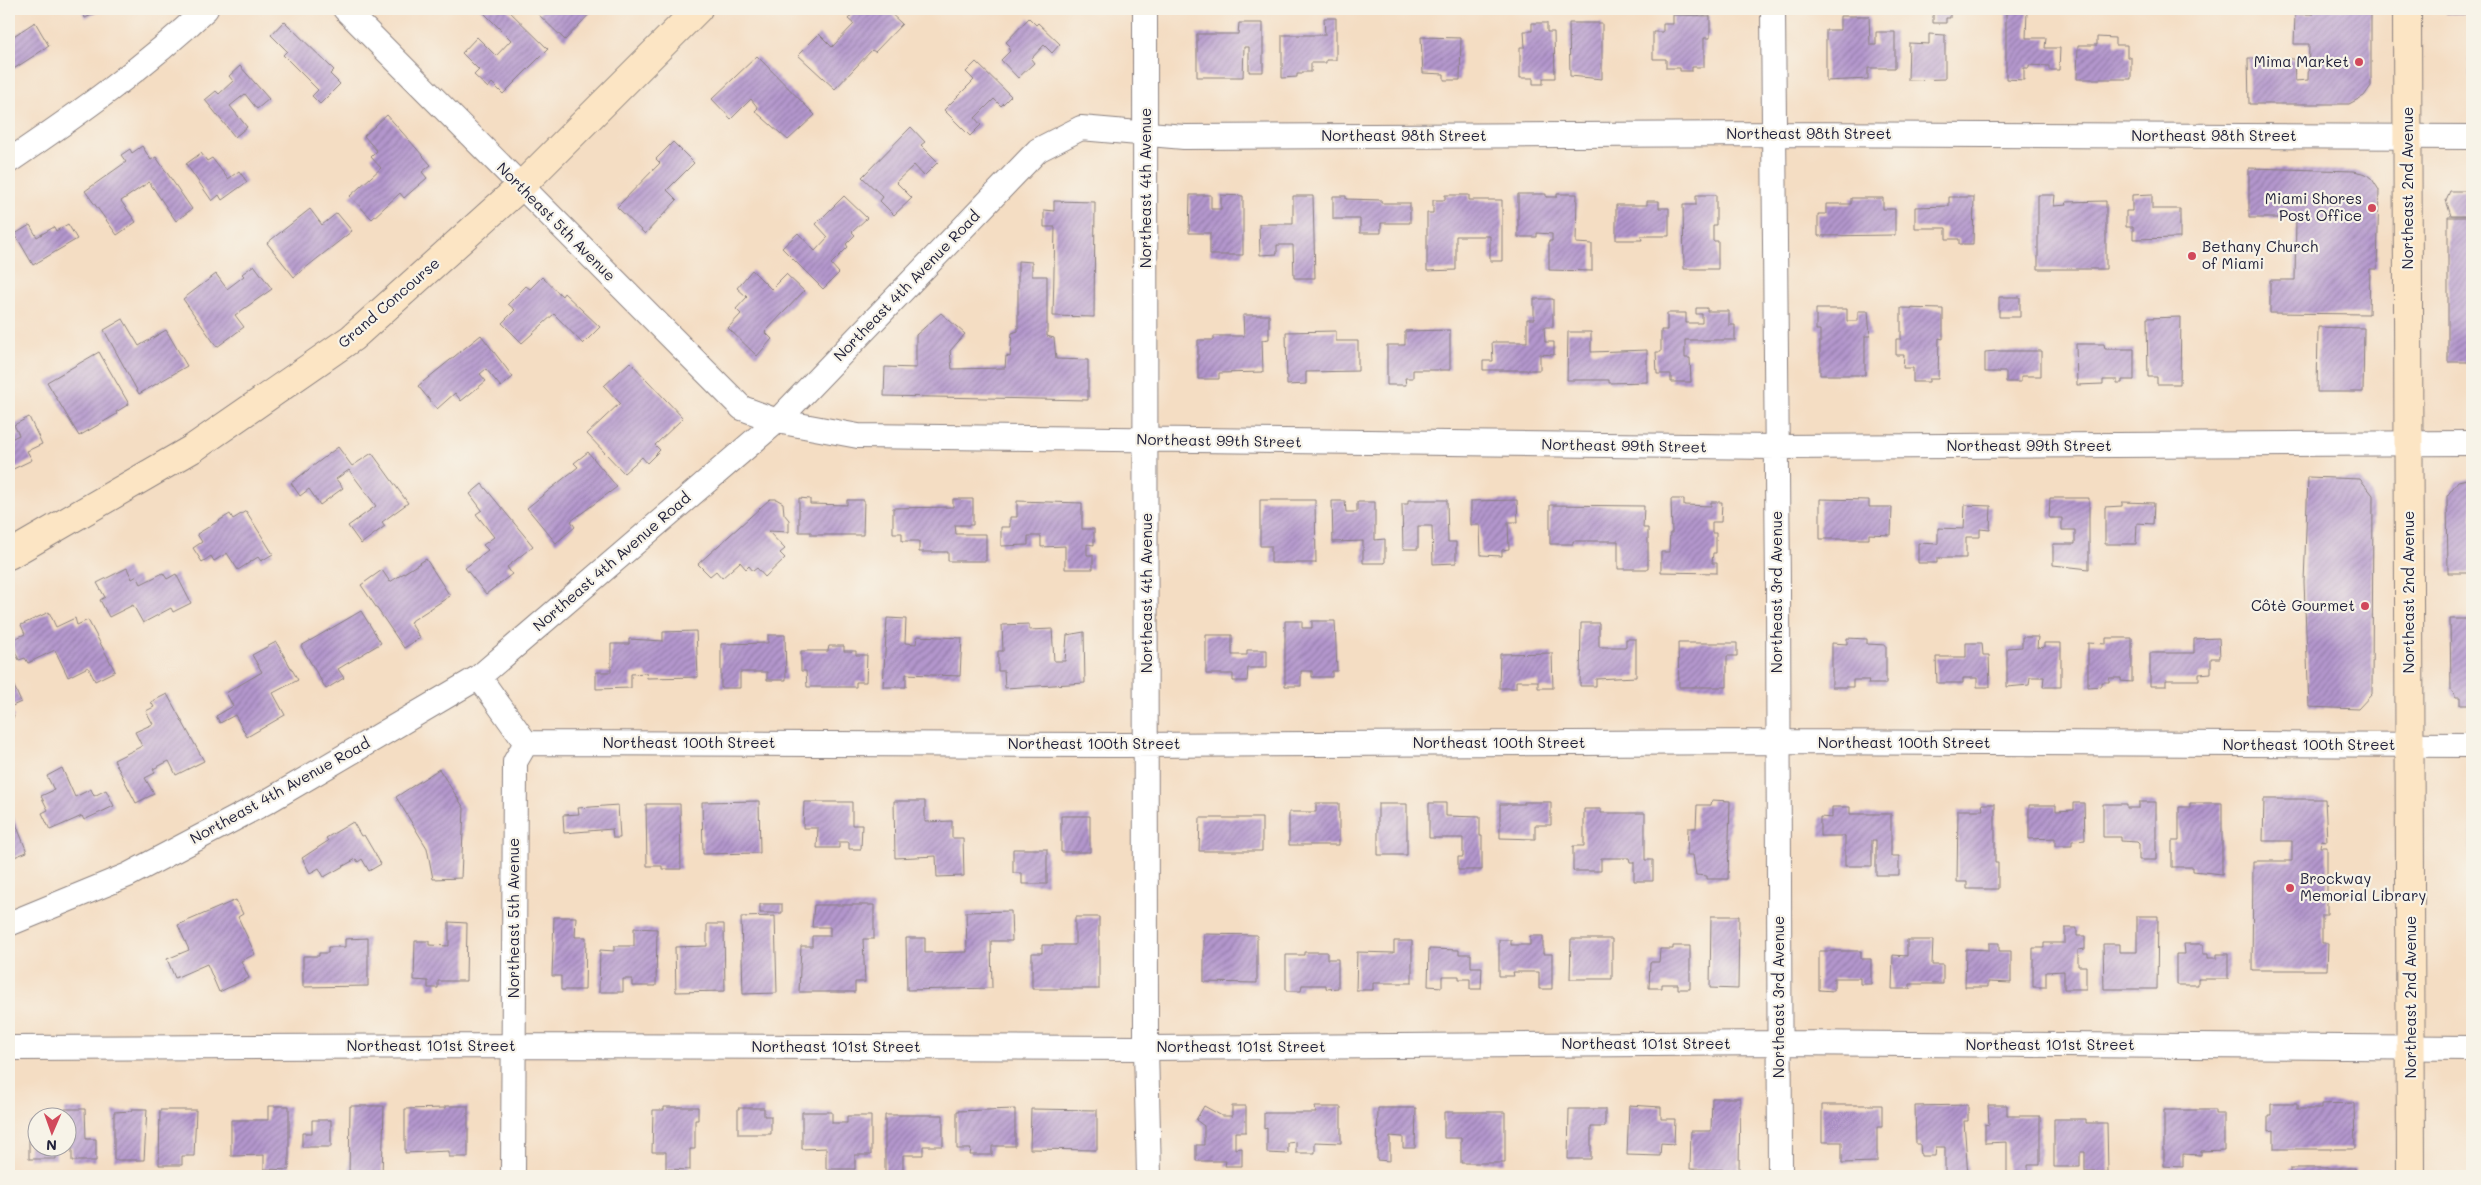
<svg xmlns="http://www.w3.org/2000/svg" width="2481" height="1185" viewBox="0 0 2481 1185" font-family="Mali,sans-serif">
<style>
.building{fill:url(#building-hatch)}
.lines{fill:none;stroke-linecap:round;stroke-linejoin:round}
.street-casing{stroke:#8b807f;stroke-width:26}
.secondary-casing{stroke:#8b807f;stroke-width:30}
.street{stroke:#fff;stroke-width:24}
.secondary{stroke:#fce5c4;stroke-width:28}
.poi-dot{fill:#d1495b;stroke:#f7f3e8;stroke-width:2}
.labels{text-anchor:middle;stroke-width:4.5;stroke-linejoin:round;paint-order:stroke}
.poi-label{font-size:15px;fill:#22223b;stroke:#f7f3e8;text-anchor:end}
.street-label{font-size:15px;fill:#22223b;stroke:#f7f3e8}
</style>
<defs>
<pattern id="building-hatch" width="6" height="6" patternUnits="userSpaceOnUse" patternTransform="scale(1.25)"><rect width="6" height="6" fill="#b497cd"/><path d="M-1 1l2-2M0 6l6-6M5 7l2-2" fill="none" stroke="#927ba8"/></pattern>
</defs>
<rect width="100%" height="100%" fill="#f7f3e8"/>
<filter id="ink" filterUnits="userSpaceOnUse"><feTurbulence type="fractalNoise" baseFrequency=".02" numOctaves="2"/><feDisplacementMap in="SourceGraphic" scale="10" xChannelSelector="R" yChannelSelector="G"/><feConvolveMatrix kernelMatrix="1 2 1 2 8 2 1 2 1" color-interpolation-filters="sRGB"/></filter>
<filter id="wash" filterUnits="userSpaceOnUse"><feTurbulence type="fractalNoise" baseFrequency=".0096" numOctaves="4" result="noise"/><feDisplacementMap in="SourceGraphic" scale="20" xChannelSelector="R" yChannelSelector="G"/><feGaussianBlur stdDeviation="1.12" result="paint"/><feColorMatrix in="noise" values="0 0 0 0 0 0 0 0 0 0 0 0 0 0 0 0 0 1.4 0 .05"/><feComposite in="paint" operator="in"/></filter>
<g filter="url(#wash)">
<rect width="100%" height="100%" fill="#f4ddc3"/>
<g id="blocks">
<path class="building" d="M81,9H105L85,18Z
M480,9H507L548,49L503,94L492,83L488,88L474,75L479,70L462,53L477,37L496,56L511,40Z
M544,9H594L565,40L538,14Z
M853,9H886L902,24L875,52L872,50L835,89L798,55L819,34L832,47L854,24L848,19L855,11Z
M1929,9H1950V18H1946V23H1933V13H1929Z
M2313,9H2371V86L2364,96L2349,104H2249L2248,58L2294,59L2295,81L2308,80L2309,44H2294L2295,14H2313Z
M2446,9H2472V14H2446Z
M2006,11H2027L2026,38H2046L2045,48H2060L2059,70H2049V66L2029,65V68H2024V80L2006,79Z
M1673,15L1710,16V38H1704V67H1692V71H1680V68H1666V59H1653V32H1663V24H1673Z
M1840,16H1869L1870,45H1876V32H1895V68H1868V79L1826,81V30H1840Z
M1029,18L1036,25L1038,23L1060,44L1052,53L1044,45L1031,59L1034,63L1018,78L1001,60L1010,51L1008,48L1010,46L1006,42Z
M1324,18H1336V60H1326V63H1311V72H1302V74H1297V77L1282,78V35H1325Z
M284,21L334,70L330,74L340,84L320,104L312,96L318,90L283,55L287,51L271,35Z
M35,22L49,46L9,72V39Z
M1239,23H1263V72H1249V47H1244L1243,77H1197V34H1238Z
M1532,23H1547V32H1554L1555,78H1543V84H1533V78H1520V47H1525L1524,31H1532Z
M1569,23H1602V79L1570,76Z
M1929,34L1945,35V79L1908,80L1909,43L1929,44Z
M1421,37L1461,38L1460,80H1444V74L1423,73Z
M2097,37L2115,38V45H2127V57H2131V79H2077L2078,45H2097Z
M757,56L815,115L788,140L755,111L758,108L751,99L731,119L712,99Z
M2472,58V77H2469V59Z
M976,62L1011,96L1001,106L994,99L975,118L981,125L970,136L944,110L974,80L966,72Z
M240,66L269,99L257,109L245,94L230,106L247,127L235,137L205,100L216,91L219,94L233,81L229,76Z
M387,115L431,165L422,172L427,178L404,198L400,193L372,219L350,196L381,168L371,157L377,151L364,136Z
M911,127L925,142L921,145L938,162L924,176L914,165L896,182L912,198L894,215L880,201L883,197L862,177Z
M673,142L694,163L667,190L677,200L645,234L617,207L660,163L656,159Z
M142,146L151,160L156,157L192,209L176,221L149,182L121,201L136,222L117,235L85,191L126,162L121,155L130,149L132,153Z
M201,153L207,161L212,158L228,179L239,171L247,182L222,200L219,195L212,201L186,164Z
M2249,168L2354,171L2366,174L2372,179L2379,190L2377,269H2370L2369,314L2270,313V280H2295L2296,218H2249Z
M2450,191H2472V216H2451L2446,200Z
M1518,194H1546V197H1557V194H1577L1576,243L1592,244V271L1549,270V241H1552V234L1537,233V237H1518Z
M2152,194V209H2180V238L2133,239V227H2126V211H2132V195Z
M1190,195H1211V209H1221V195L1243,196V255H1210V233H1189Z
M1445,195H1469V200H1502V261H1490V236H1456V270L1427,271V213H1433V200H1445Z
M1696,195H1716V225H1713V241H1718V269H1684L1683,205H1696Z
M2038,195H2055L2054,206L2067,205L2066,202L2106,201V269H2038Z
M844,196L867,218L852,232L855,235L846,244L848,247L831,264L839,273L823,289L782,248L798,233L815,251L828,237L816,224Z
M1293,196H1313L1315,278H1294L1293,245H1277V254L1260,255L1259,224H1293Z
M1333,196H1346V199L1381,200V203H1410V223H1381V233H1360V219H1333Z
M1949,197H1974L1973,244H1959V239H1946V228H1915V207L1949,206Z
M1851,198H1883V209H1895V235L1818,236V214H1826V204H1851Z
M1054,201L1095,202L1094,317L1053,316L1055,227H1044V210L1054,211Z
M1647,201H1659V208H1669V236H1641L1642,240H1616V205H1647Z
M310,209L322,225L337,213L352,231L294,277L267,243Z
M2448,217H2472V362H2448Z
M68,224L77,239L33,265L15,234L30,225L37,237L54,227L56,231Z
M1018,261L1032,262V276H1047V336L1054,338L1056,359L1088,360V400L884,396L885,367L916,368V335L941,313L965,334L950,351L952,369L1005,368L1006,356L1010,357L1012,333L1018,331Z
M254,265L272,289L235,315L244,327L217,347L183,299L216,274L227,289L244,276L242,274Z
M752,270L771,289L786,274L804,291L765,332L772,339L757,356L728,328L741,314L736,309L747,297L737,288Z
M542,277L562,296L564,293L600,327L583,344L554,314L522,343L502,323L515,310L508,304L526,286L530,289Z
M1999,297H2020V317H1999Z
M1534,299H1553V327H1544L1545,342H1554V355L1540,354V370H1483V361H1493L1492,342H1527V319H1534Z
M1696,308H1707V311H1729V325H1735V340H1685V358H1690L1691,382H1671V374H1657L1656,352H1661V330H1667V313H1686V323H1702V314H1696Z
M1901,308L1943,309V339L1939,338L1938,379H1929V382H1913V368H1903L1904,355H1896V339H1901Z
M1816,309H1847V321H1858V311H1868L1870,336H1865V375H1820V330H1816Z
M1243,315H1269V339L1262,340L1263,372L1219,373V379H1198V340H1214V336H1244Z
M2181,317L2180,384H2157V377H2148L2147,318Z
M123,319L139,346L166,330L187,366L139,394L104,330Z
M2318,327L2364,328L2363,392H2317Z
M1450,330V370H1413V378H1405L1406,385H1387V345H1405V331Z
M1336,331V341H1358V371L1306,372V384L1287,385L1286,332Z
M1568,332H1591V352L1647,350V382L1609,383V380H1567Z
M481,335L513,377L501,387L486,369L480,374L486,381L461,401L455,393L437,409L418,386Z
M2076,344H2104L2105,349H2134V380H2122V383H2117V380H2103V384L2077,385Z
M1997,351H2041V376H2021V382H2006V372H1985V352Z
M99,352L129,404L116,412L117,414L79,436L47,382Z
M630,362L683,418L655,445L660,450L647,463L642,457L624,473L587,434L620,403L604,386Z
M29,417L42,444L27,451L32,460L9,471V440L19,435L14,425Z
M338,447L352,466L372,453L408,503L382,522L385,526L361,544L348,526L376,506L349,470L336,479L343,488L320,505L309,489L300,496L291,483Z
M588,452L617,487L571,521L575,527L556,543L527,508L578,467L574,463Z
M2308,477L2360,479L2373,495L2372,694L2358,709L2309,707L2304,582Z
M2472,478V573H2448L2447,496L2458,481Z
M482,484L533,546L507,567L512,574L486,594L465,568L488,550L483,545L494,537L476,514L482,510L470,494Z
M799,498L810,499V504L847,505V500H864L863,535H811V532H799Z
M2050,498H2089V569L2053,565V544H2075V530H2062V518H2049Z
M770,499H776L783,503L784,514L789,520V532L768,531L785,549L780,553L785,558L765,577L757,568L753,571L749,566L746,569L740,562L722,578L716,571L710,576L698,564Z
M953,499H973V525H955L956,534H986V561H948V552H919V541H902V533H893V508L953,507Z
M1671,499H1684V505L1711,506V502H1722L1721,522H1712V533H1716V553H1713L1712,563H1717V573L1661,572V552H1669L1670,533H1672Z
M1820,499L1869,500V507H1892L1891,535L1869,534V539H1820Z
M1260,500H1315L1316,563H1271V546H1260Z
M1408,500H1447L1448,542H1456V563L1433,564L1432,526H1418V549H1403L1402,504H1408Z
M1517,500L1518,522H1508L1509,549L1502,550V556L1481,555L1480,525H1471V501Z
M1017,501L1082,503V529H1094V545L1087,544V555H1093V569H1065V546L1041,547V536H1028V545L1001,546V527H1010V517H1017Z
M1332,501H1345L1346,512H1357V502H1375V540L1385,539V563H1363V541L1333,542Z
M2122,502L2154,503L2153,524L2137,523L2136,544H2105V507L2122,506Z
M1550,505L1644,506L1643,528H1648V569H1618V541H1573V544H1550Z
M1965,505L1991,506L1990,530L1980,529V537H1966V558H1937V563H1918V543L1938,544V528L1964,529Z
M246,511L273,554L261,561L258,557L238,570L227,553L214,561L211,556L202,562L193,548L202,542L197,534L230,514L233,519Z
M426,559L450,596L410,622L420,638L404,648L361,585L382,570L390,582Z
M127,568L132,579L137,576L141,584L163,573L167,579L176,574L191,603L173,612L171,608L143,623L133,605L109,617L100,600L105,597L97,583Z
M361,611L381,643L338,669L344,678L326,689L301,646Z
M49,612L56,627L75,618L77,625L88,620L115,671L95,681L88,667L68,677L55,650L28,663L25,658L19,660L10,641L25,634L21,625Z
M887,618L906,619L905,643L916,644L917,636L962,638L960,676L906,674V687H883Z
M2450,619H2472V705H2460V697H2456L2451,690Z
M1285,621H1302V628H1312V621H1335L1337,671H1332V677H1312V671H1301V686H1285Z
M1581,623H1599V647H1626V639H1636V677L1596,679V686H1580Z
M1029,624V630L1052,629L1054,661H1065L1067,635L1084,632L1085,683L1005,688L1004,671H998V651H1003L1002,625Z
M696,631L698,677L647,678L646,673L631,674V688L596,689V672H611V644H629V639L663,641V632Z
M768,635H785L786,680H767V672H740V688H721V644L768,643Z
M1206,635H1232V655H1247V650H1267V668H1248L1247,681H1233V674H1206Z
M2022,637H2038L2037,648L2044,647V643H2061V687H2043L2044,677H2030L2029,685L2007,687V648L2022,647Z
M1847,638L1867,639V644L1886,645V684H1868L1869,680H1853V687H1832V643L1847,644Z
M2106,638H2132V682L2121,681V678H2109V682H2102V686L2088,687V643L2106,644Z
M2219,638L2220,658H2211V673L2199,674V680H2166V686H2150V653H2194V639Z
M276,642L298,680L273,693L285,715L247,737L235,715L220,723L216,716L233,706L226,693L262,672L252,655Z
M1678,643H1737V656H1727V687H1679Z
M1966,643H1982L1983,655H1989L1990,687H1977V678H1963V683H1937L1936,657H1966Z
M829,646H844V651H856V655H867L866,682H856V687H807L806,671H801V651H828Z
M1552,653L1553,688H1538V681H1516V688H1499L1500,654Z
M9,675L21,702L10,707L14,717L9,720Z
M167,694L204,761L176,775L169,761L153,769L155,773L145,778L154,794L136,803L114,760L142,746L135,732L153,724L146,711L154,707L151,702Z
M62,768L75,797L91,789L94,796L106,790L114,806L84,820L82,816L50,830L42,813L48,810L41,796L54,790L47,776Z
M439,769L464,808L461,878L433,879L427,848L396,797Z
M2264,799H2325L2327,841L2321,840L2320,847H2327V915H2322V943H2328L2327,970H2252L2253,861H2292V841H2263Z
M1712,800L1730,801L1728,879H1707V876L1696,875L1693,855H1687L1688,828H1696L1697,805H1711Z
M759,801L760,853L703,854L702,802Z
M894,801H925V822L952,821V838H963L964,876L937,877L936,856L895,858Z
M804,802H852V825H862L861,849H849V842H839V848H817L818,828H803Z
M1524,802H1551V825H1535V839L1500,838V804H1524Z
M2139,802H2156V860H2139V844L2137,842L2121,841V837H2103V804H2127V808H2139Z
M1316,803H1339V845H1289V812H1316Z
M1429,803H1446V816L1480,817V836H1482V870H1458V857H1463V838H1429Z
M2074,803H2084L2085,840L2072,841V846H2055V838L2029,839V805H2056V811L2074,810Z
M2190,803H2222V874L2193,871V867H2172V841H2179V807H2190Z
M646,804H680L681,869H662V866H647Z
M1378,804H1407V855H1378Z
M1982,804H1995V863H1998V889H1967V882H1957L1958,810H1983Z
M618,805L620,838H613L612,829L564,833L563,815L579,814L578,808Z
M9,806L27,852L9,859Z
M1832,807H1850V814H1891V856H1899V875H1876V840H1872V866H1845V836H1820V817L1832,818Z
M1584,809H1601V813H1645V860H1653V881H1634V862H1630L1629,858H1601V871H1573V846H1584Z
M2471,809H2472V878H2469Z
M1061,816H1090V852H1061Z
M1200,818H1262V851H1199Z
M353,822L361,836L364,835L381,864L369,871L362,859L358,862L356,859L324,877L319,868L310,873L302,858L328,841L326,838Z
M1013,849H1047V884H1022V873H1013Z
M236,900L243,914L238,917L255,954L241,961L249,978L219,992L207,964L175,978L167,959L189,950L178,925Z
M760,904H782V913H760Z
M814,905H874V939H863L865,982H855V992H799L801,946H812V936H830V927H812Z
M1011,911L1012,941H991L992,988L907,990L906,938H925V953L967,952L966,912Z
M2471,915H2472V954H2470Z
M775,916L777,993L743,994L741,917Z
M1711,916H1739L1738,989L1710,988Z
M2137,916H2158L2157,989H2104L2103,944H2119V952H2137Z
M554,917H576L575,937H586L585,990H561V976H552Z
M1075,917H1099V989H1032V953H1042V945H1075Z
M449,922L467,923L466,981H438V988H428V981L414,980L415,941H429V945L449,946Z
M707,924H724L725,991L676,992L675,947L707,946Z
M634,928L657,929L656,986H632V979H623V992H599L600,950L614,951V946H634Z
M2065,928H2077V936H2085V949L2078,950V966H2086V989H2064V971L2046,972V987H2033V948H2044V943H2065Z
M1204,934L1257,935V983L1204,982Z
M1530,936H1543V954H1552V989H1539V972H1513L1514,976H1499V940H1511V945H1530Z
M368,938V986L303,987V956H319V953H328V947H345V939Z
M1571,939H1612V979H1570Z
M1907,940H1933L1932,965H1943V984H1910V989H1892L1893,955L1907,956Z
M1394,941H1412V983H1373V990H1356L1357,952L1394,953Z
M1989,943H1999V951H2011V983L1988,982V987H1965L1966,949L1989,950Z
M2184,944H2203V954H2208V958H2217V954H2228V979H2198V985H2176V954H2185Z
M1673,946H1690V989H1678V984H1662V988H1649L1650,962H1659L1660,949H1673Z
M1429,949L1459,950V954H1471V967H1482L1481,989H1470V979H1459V976H1442V987L1428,986Z
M1819,951H1861V959H1871V984H1860V978H1834V991L1819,990Z
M1304,952H1327V959H1338V988L1326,989V985H1302L1301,991H1286V955H1304Z
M1712,1098H1740L1739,1170L1690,1169L1691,1131H1711Z
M2354,1103L2355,1149H2274V1130L2268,1131V1115H2271V1104H2297V1109H2321V1104Z
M1629,1105L1661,1107V1119H1675L1674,1144L1661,1143L1660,1156L1627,1155Z
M1822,1105H1882V1127H1877V1162L1842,1163V1142H1822Z
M1968,1105V1121H1964L1968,1176H1945V1147H1936L1935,1156H1921L1920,1144H1916L1915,1106Z
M1988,1105H2007V1116H2040V1165H2028V1175H2007V1142L1985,1143V1124L1989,1125Z
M268,1106H289V1170L264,1169V1155L231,1156V1120H268Z
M350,1106H384L382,1176H349Z
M445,1106H468V1157H449V1151L405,1153V1109L445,1108Z
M1204,1106L1222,1116H1232V1106H1246V1132H1235V1149L1242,1148V1166H1225L1226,1161H1196V1145H1204V1126L1196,1120Z
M664,1107H698V1120H695V1149H690V1170L666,1169V1152H652L653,1110H664Z
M1315,1107H1341V1143L1315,1142V1153H1296V1142L1288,1143V1154L1267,1153V1128L1264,1129V1113H1316Z
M738,1108H764V1116H771V1134H738Z
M1378,1108H1416L1415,1148H1403V1137L1390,1136V1161L1377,1160Z
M65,1109H85L86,1139H96V1161H72V1147H68V1118H65Z
M132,1109H147L144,1160H114V1112L132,1111Z
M1015,1109V1146H992V1155H970L971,1149H957V1111Z
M1031,1109L1097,1110V1150L1030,1149Z
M1569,1109H1605V1127H1591V1159H1568Z
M160,1110H196L194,1156H182V1165H159Z
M2164,1110H2215V1114H2224V1150L2201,1151V1155L2183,1154V1167L2164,1166Z
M802,1112H832V1123H847V1116H871V1155H855V1169H826V1148L802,1149Z
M1444,1112H1505V1163H1461V1138H1444Z
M885,1115H943V1146H923V1155H903V1176H885Z
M2054,1119H2086V1123H2107L2108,1172H2085V1152H2080V1167H2054Z
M312,1120H331V1147H302V1133H312Z
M29,1123H38V1148H56V1159H29Z
M2290,1168H2355V1176H2290Z"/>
</g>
</g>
<g filter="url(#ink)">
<use href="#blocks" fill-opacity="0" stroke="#8b807f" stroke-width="1"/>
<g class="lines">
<g class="street-casing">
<path id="street" d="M345,9L742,408L777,421L858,436L1776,447L2472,443
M1145,9L1146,1048L1149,1176
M1773,9L1778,590L1780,1176
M9,161C77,115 146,66 206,9
M479,677L526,743L515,762L513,1176
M526,743L1121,745L1777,742L2472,745
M9,924L128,875L270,800L479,677L777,421L1038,150L1081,128L1184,137L1774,134L2472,137
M9,1048L513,1046L1146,1048L1779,1043L2472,1048"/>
</g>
<g class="secondary-casing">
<path id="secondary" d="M2407,9L2411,1176
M9,555L192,449L352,338L520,187L698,9"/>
</g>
<use href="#street" class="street"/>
<use href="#secondary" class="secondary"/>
</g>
</g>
<g class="poi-dot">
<circle cx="2359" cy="62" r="5"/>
<circle cx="2372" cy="208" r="5"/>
<circle cx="2192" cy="256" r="5"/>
<circle cx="2365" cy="606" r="5"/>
<circle cx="2290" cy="888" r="5"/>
</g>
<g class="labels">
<g class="poi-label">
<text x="2349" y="67">Mima Market</text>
<text x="2362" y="204">Miami Shores<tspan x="2362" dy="17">Post Office</tspan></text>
<text x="2202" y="252" text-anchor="start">Bethany Church<tspan x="2202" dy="17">of Miami</tspan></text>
<text x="2355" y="611">Côtè Gourmet</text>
<text x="2300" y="884" text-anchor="start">Brockway<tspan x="2300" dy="17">Memorial Library</tspan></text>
</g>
<g class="street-label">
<text x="1809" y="139">Northeast 98th Street</text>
<text x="1404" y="141">Northeast 98th Street</text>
<text x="2214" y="141">Northeast 98th Street</text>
<text transform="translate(1146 188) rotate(-90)" y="5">Northeast 4th Avenue</text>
<text transform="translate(2408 188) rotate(-90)" y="5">Northeast 2nd Avenue</text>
<text transform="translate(556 222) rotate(45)" y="5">Northeast 5th Avenue</text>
<text transform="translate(907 286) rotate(-46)" y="5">Northeast 4th Avenue Road</text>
<text transform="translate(389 303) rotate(-41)" y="5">Grand Concourse</text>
<text transform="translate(1219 441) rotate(1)" y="5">Northeast 99th Street</text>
<text transform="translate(1624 446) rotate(1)" y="5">Northeast 99th Street</text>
<text x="2029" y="451">Northeast 99th Street</text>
<text transform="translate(612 562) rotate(-41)" y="5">Northeast 4th Avenue Road</text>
<text transform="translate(1777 592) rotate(-90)" y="5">Northeast 3rd Avenue</text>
<text transform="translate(2409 592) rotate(-90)" y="5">Northeast 2nd Avenue</text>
<text transform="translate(1147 593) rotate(-90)" y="5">Northeast 4th Avenue</text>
<text x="689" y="748">Northeast 100th Street</text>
<text x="1499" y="748">Northeast 100th Street</text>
<text x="1904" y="748">Northeast 100th Street</text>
<text x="1094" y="749">Northeast 100th Street</text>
<text x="2309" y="750">Northeast 100th Street</text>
<text transform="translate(280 791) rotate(-29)" y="5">Northeast 4th Avenue Road</text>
<text transform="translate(514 918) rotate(-90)" y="5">Northeast 5th Avenue</text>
<text transform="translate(1779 997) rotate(-90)" y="5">Northeast 3rd Avenue</text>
<text transform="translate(2411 997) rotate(-90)" y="5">Northeast 2nd Avenue</text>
<text x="1646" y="1049">Northeast 101st Street</text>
<text x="2050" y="1050">Northeast 101st Street</text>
<text x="431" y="1051">Northeast 101st Street</text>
<text x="836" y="1052">Northeast 101st Street</text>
<text x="1241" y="1052">Northeast 101st Street</text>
</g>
</g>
<rect width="2481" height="1185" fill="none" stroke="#f7f3e8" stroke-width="30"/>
<g transform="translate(52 1132) rotate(182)"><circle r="24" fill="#f7f3e8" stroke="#a29fa3"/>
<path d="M0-4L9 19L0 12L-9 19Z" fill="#d1495b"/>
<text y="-8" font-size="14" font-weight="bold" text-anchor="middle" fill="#22223b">N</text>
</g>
</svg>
